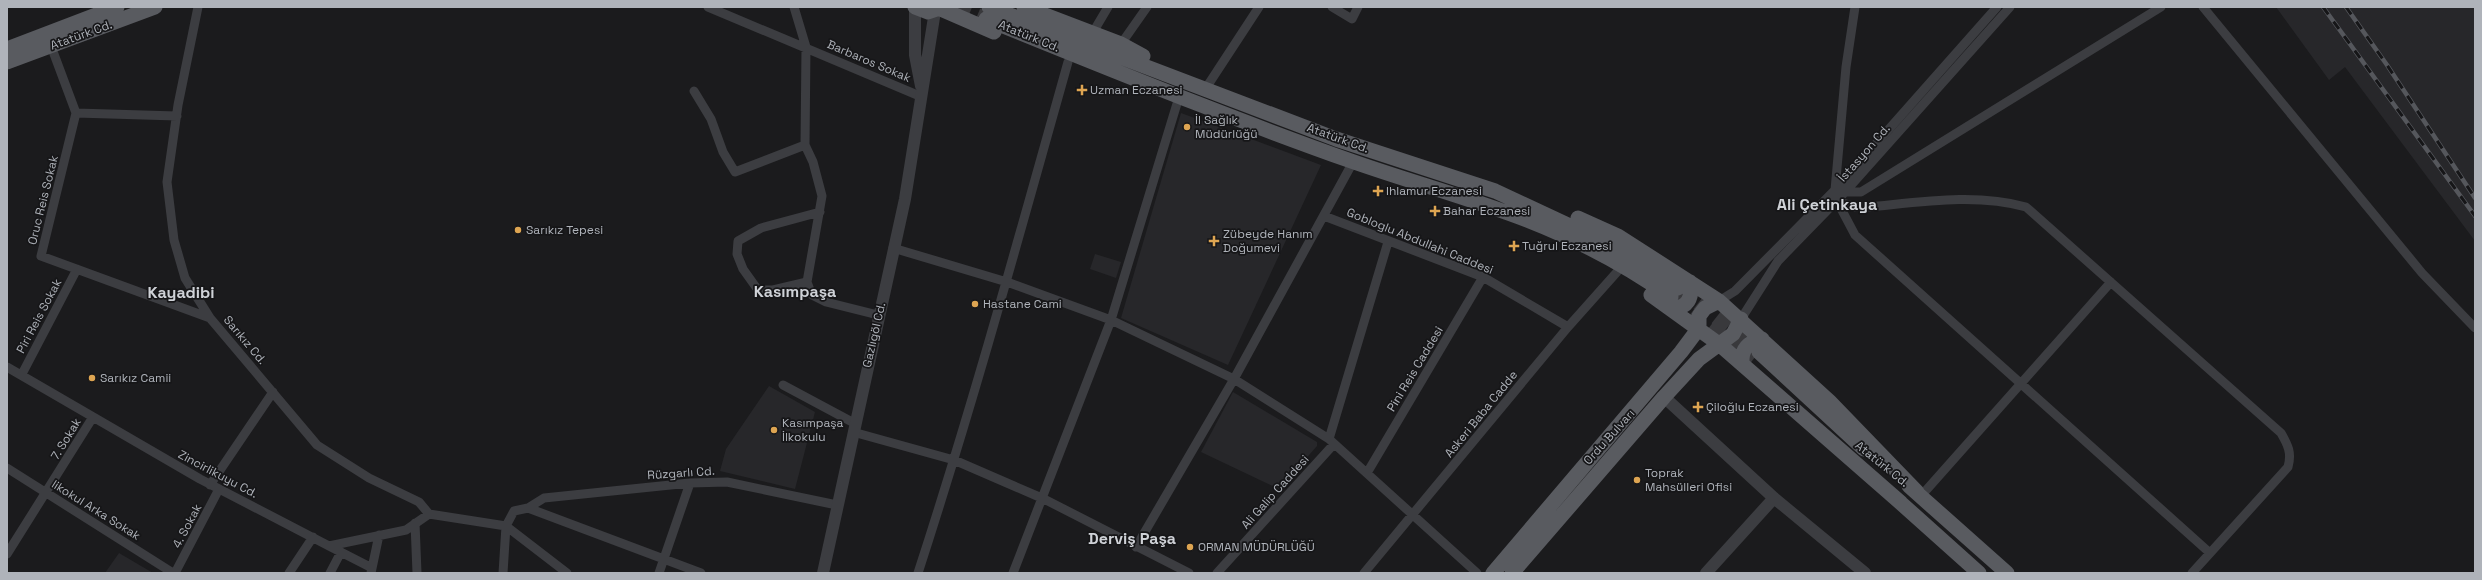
<svg xmlns="http://www.w3.org/2000/svg" width="2482" height="580" viewBox="0 0 2482 580" font-family="'Space Grotesk',sans-serif">
<style>
.built{fill:#27272a}
.lines{fill:none;stroke-linecap:round;stroke-linejoin:round}
.primary-tunnel{stroke:#39393c;stroke-width:15;stroke-dasharray:15 8;stroke-linecap:butt}
.minor{stroke:#3c3d41;stroke-width:9}
.tertiary{stroke:#3c3d41;stroke-width:12}
.primary{stroke:#595b60;stroke-width:15}
.rail-casing{stroke:#55575c;stroke-width:4.5}
.rail{stroke:#161618;stroke-width:3;stroke-dasharray:9;stroke-linecap:butt}
.poi-dot{fill:#dea552;stroke:#161618;stroke-width:1.5}
.labels{text-anchor:middle;stroke-width:3.5;stroke-linejoin:round;paint-order:stroke}
.street-label{font-size:12px;fill:#afb3ba;stroke:#161618}
.poi-label{font-size:12px;fill:#afb3ba;stroke:#161618;text-anchor:start}
.district-label{font-size:16px;font-weight:bold;fill:#cfd2d7;stroke:#161618}
</style>
<rect width="100%" height="100%" fill="#1b1b1d"/>
<path class="built" d="M2276,7H2475V241L2345,67L2329,80Z
M1181,113L1321,165L1228,365L1121,318Z
M1095,254L1121,262L1116,278L1090,269Z
M769,386L815,412L795,489L720,471L726,449Z
M1233,392L1317,442V446L1279,489L1201,452Z
M119,553L153,573H105Z"/>
<g class="lines">
<path class="primary-tunnel" d="M956,7L986,19
M1680,289L1759,351
M1673,299L1752,361"/>
<path class="minor" d="M198,7L178,105L167,182L174,240L185,278L210,318L317,445L369,478L419,502L429,514L506,526L567,573
M708,7L922,97
M794,7L806,47L805,145L813,162L822,196L807,282
M1332,7L1352,19L1358,7
M1855,7L1846,67L1835,190L1845,192H1861L2161,7
M2203,7L2422,273L2475,328
M1092,34L1108,7
M1121,44L1147,7
M51,46L76,113L41,256L210,318
M1206,88L1259,7
M694,91L711,119L723,152L735,172L805,145
M76,113L177,116
M1837,201L1855,207H1870C1921,202 1976,193 2026,207L2281,433C2288,445 2292,453 2288,467L2192,573
M1837,201L1855,235L2210,553
M1324,216L1483,277L1568,327
M893,248L1007,282L1111,320L1234,379L1329,439L1477,573
M807,282L773,290H758L743,269L737,254L738,241L761,228L820,212
M807,282L812,295L826,302L878,315
M1719,301L1735,291L1835,190L1997,7
M1741,319L1778,261L1845,192L2010,7
M7,367L200,479L329,546L406,530L429,514
M22,374L77,269
M783,385L854,423
M853,432L954,460L1044,499L1189,573
M1329,439L1388,242
M7,468L173,573
M1367,473L1483,277
M210,485L273,392
M1921,496L2111,282
M528,508L544,498L690,483L727,482L837,505
M415,523L417,573
M329,546L372,568
M1136,547L1234,379L1353,162
M7,554L93,417
M175,573L219,489
M289,573L313,537
M330,573L341,552
M371,573L379,535
M503,573L506,526L514,511L528,508L701,573
M659,573L690,483
M918,573C973,404 1020,233 1068,62
M1013,573L1111,320L1179,97
M1217,573L1334,444
M1364,573L1568,327L1617,272"/>
<path class="tertiary" d="M915,7V55L921,86
M1664,397L1774,498L1865,573
M823,573L905,199L935,11
M1706,573L1774,498"/>
<path class="primary" d="M915,7L928,12L943,7
M989,7L1336,139L1495,191L1600,240L1678,288
M1024,7L1121,44L1143,56
M941,9L994,32
M986,19C1108,68 1229,118 1354,162C1411,182 1470,198 1527,220C1578,240 1626,265 1671,297
M7,49L117,7
M7,62L155,7
M1578,218L1618,236L1719,301L1829,401L1917,492
M1651,295L1719,344L1901,503
M1671,309C1688,308 1693,298 1690,282
M1759,352L1864,449
M1742,364C1741,349 1748,342 1762,339
M1909,486L2007,573
M1893,496L1979,573
M1493,573L1681,352L1699,328V316L1705,308L1719,301
M1512,573L1664,397L1699,359L1733,334L1741,319"/>
<g class="rail-casing">
<path id="rail" d="M2323,7L2475,216
M2346,7L2387,65L2475,198"/>
</g>
<use href="#rail" class="rail"/>
</g>
<g class="poi-dot">
<path d="M1080 84h4v4h4v4h-4v4h-4v-4h-4v-4h4z"/>
<circle cx="1187" cy="127" r="4"/>
<path d="M1376 185h4v4h4v4h-4v4h-4v-4h-4v-4h4z"/>
<path d="M1433 205h4v4h4v4h-4v4h-4v-4h-4v-4h4z"/>
<circle cx="518" cy="230" r="4"/>
<path d="M1212 235h4v4h4v4h-4v4h-4v-4h-4v-4h4z"/>
<path d="M1512 240h4v4h4v4h-4v4h-4v-4h-4v-4h4z"/>
<circle cx="975" cy="304" r="4"/>
<circle cx="92" cy="378" r="4"/>
<path d="M1696 401h4v4h4v4h-4v4h-4v-4h-4v-4h4z"/>
<circle cx="774" cy="430" r="4"/>
<circle cx="1637" cy="480" r="4"/>
<circle cx="1190" cy="547" r="4"/>
</g>
<g class="labels">
<g class="street-label">
<text transform="translate(81 35) rotate(-20)" y="4">Atatürk Cd.</text>
<text transform="translate(1029 36) rotate(22)" y="4">Atatürk Cd.</text>
<text transform="translate(869 61) rotate(23)" y="4">Barbaros Sokak</text>
<text transform="translate(1338 138) rotate(20)" y="4">Atatürk Cd.</text>
<text transform="translate(1864 153) rotate(-49)" y="4">İstasyon Cd.</text>
<text transform="translate(43 200) rotate(-76)" y="4">Oruc Reis Sokak</text>
<text transform="translate(1420 241) rotate(22)" y="4">Gobloglu Abdullahi Caddesi</text>
<text transform="translate(39 316) rotate(-62)" y="4">Piri Reis Sokak</text>
<text transform="translate(874 335) rotate(-77)" y="4">Gazlıgöl Cd.</text>
<text transform="translate(245 340) rotate(50)" y="4">Sarıkız Cd.</text>
<text transform="translate(1415 369) rotate(-59)" y="4">Pini Reis Caddesi</text>
<text transform="translate(1481 414) rotate(-51)" y="4">Askeri Baba Cadde</text>
<text transform="translate(1609 437) rotate(-48)" y="4">Ordu Bulvarı</text>
<text transform="translate(66 439) rotate(-59)" y="4">7. Sokak</text>
<text transform="translate(1882 464) rotate(39)" y="4">Atatürk Cd.</text>
<text transform="translate(681 473) rotate(-4)" y="4">Rüzgarlı Cd.</text>
<text transform="translate(218 474) rotate(28)" y="4">Zincirlikuyu Cd.</text>
<text transform="translate(1275 492) rotate(-48)" y="4">Ali Galip Caddesi</text>
<text transform="translate(96 510) rotate(32)" y="4">likokul Arka Sokak</text>
<text transform="translate(187 526) rotate(-62)" y="4">4. Sokak</text>
</g>
<g class="poi-label">
<text x="1090" y="94">Uzman Eczanesi</text>
<text x="1195" y="124">İl Sağlık<tspan x="1195" dy="14">Müdürlüğü</tspan></text>
<text x="1386" y="195">Ihlamur Eczanesi</text>
<text x="1443" y="215">Bahar Eczanesi</text>
<text x="526" y="234">Sarıkız Tepesi</text>
<text x="1223" y="238">Zübeyde Hanım<tspan x="1223" dy="14">Doğumevi</tspan></text>
<text x="1522" y="250">Tuğrul Eczanesi</text>
<text x="983" y="308">Hastane Cami</text>
<text x="100" y="382">Sarıkız Camii</text>
<text x="1706" y="411">Çiloğlu Eczanesi</text>
<text x="782" y="427">Kasımpaşa<tspan x="782" dy="14">İlkokulu</tspan></text>
<text x="1645" y="477">Toprak<tspan x="1645" dy="14">Mahsülleri Ofisi</tspan></text>
<text x="1198" y="551">ORMAN MÜDÜRLÜĞÜ</text>
</g>
<g class="district-label">
<text x="1827" y="210">Ali Çetinkaya</text>
<text x="795" y="297">Kasımpaşa</text>
<text x="181" y="298">Kayadibi</text>
<text x="1132" y="544">Derviş Paşa</text>
</g>
</g>
<rect width="2482" height="580" fill="none" stroke="#afb3ba" stroke-width="16"/>
</svg>
